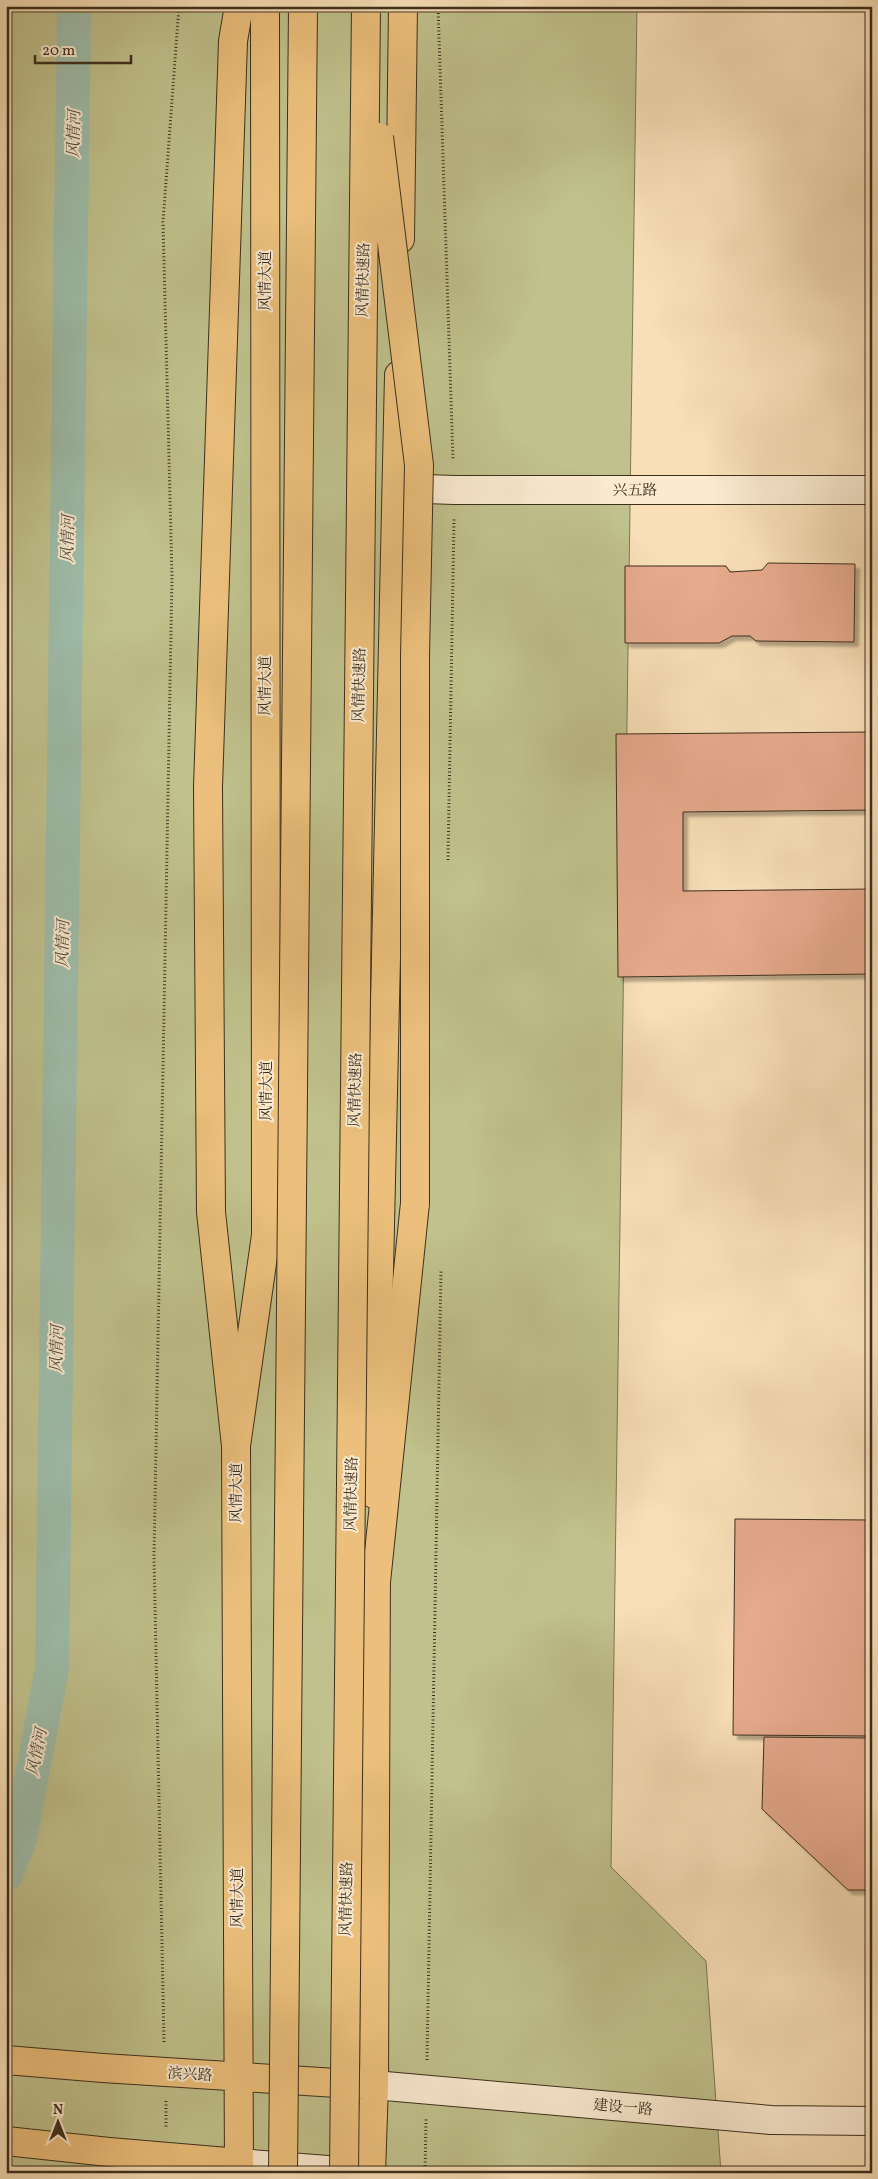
<svg xmlns="http://www.w3.org/2000/svg" width="878" height="2179" viewBox="0 0 878 2179" font-family="Vollkorn,'Noto Serif SC',serif">
<style>
.green{fill:#c0c18c;stroke:#7e7854}
.lines{fill:none;stroke-linecap:round;stroke-linejoin:round}
.canal{stroke:#9ebdaa;stroke-width:34}
.building{fill:#e6aa8d;stroke:#3d2f1d;filter:url(#shadow)}
.secondary-casing{stroke:#3d2f1d;stroke-width:30}
.primary-casing{stroke:#3d2f1d;stroke-width:30}
.highway-casing{stroke:#3d2f1d;stroke-width:30}
.path{stroke:#3d2f1d;stroke-width:3;stroke-dasharray:1 2.5;stroke-linecap:butt}
.secondary{stroke:#faead0;stroke-width:28}
.primary{stroke:#ecc07c;stroke-width:28}
.highway{stroke:#ecc07c;stroke-width:28}
.highway-bridge-casing{stroke:#3d2f1d;stroke-width:30;stroke-linecap:butt}
.highway-bridge{stroke:#ecc07c;stroke-width:28}
.labels{text-anchor:middle;stroke-width:4;stroke-linejoin:round;paint-order:stroke}
.street-label{font-size:15px;fill:#3d2f1d;stroke:#faead0}
.water-label{font-size:16px;font-style:italic;fill:#555240;stroke:#faead0}
</style>
<defs>
<filter id="shadow"><feDropShadow dx="4.5" dy="4.5" stdDeviation="1" flood-color="#0004"/></filter>
</defs>
<rect width="100%" height="100%" fill="#f8dfb7"/>
<filter id="stains"><feTurbulence type="fractalNoise" baseFrequency=".004" numOctaves="4"/><feColorMatrix values="0 0 0 0 .2 0 0 0 0 .09 0 0 0 0 .02 0 0 0 .5 -.17"/></filter>
<radialGradient id="worn" r=".72"><stop offset=".6" stop-color="#630" stop-opacity="0"/><stop offset="1" stop-color="#630" stop-opacity=".3"/></radialGradient>
<path class="green" d="M6,6H637L611,1867L706,1961L721,2173H6Z"/>
<g class="lines">
<path class="canal" d="M6,1875L20,1838L52,1669L74,6"/>
</g>
<path class="building" d="M768,563L855,564L854,642L756,641L750,636H732L719,643H625V566H726L730,572L762,570Z
M872,732V810L683,812V891L872,889V974L618,977L616,734Z
M735,1519L872,1520V1736L733,1735Z
M764,1737L872,1738V1890H848L762,1809Z"/>
<g class="lines">
<g class="secondary-casing">
<path id="secondary" d="M398,488L454,490H872
M374,2085L771,2120L872,2121
M239,2163L366,2173"/>
</g>
<g class="primary-casing">
<path id="primary" d="M400,239L403,6
M374,1494L399,375
M6,2060L103,2068L368,2085
M6,2141L109,2152L239,2163
M239,2173L236,1446L266,1235L265,6
M371,2173L374,2085L376,1559"/>
</g>
<g class="highway-casing">
<path id="highway" d="M236,1446L211,1212L208,787L233,41L239,6
M376,1582L415,1203"/>
</g>
<path class="path" d="M438,6L453,460
M448,860L454,519
M164,2042L154,1557L172,577L163,222L179,6
M427,2060L441,1271
M166,2101V2127
M425,2173L426,2118"/>
<use href="#secondary" class="secondary"/>
<use href="#primary" class="primary"/>
<use href="#highway" class="highway"/>
<g class="highway-bridge-casing">
<path id="highway-bridge" d="M379,137L419,465L415,656V1203
M283,2173L303,6
M344,2173L366,6"/>
</g>
<use href="#highway-bridge" class="highway-bridge"/>
</g>
<g class="labels">
<g class="street-label">
<text transform="translate(363 280) rotate(-89)" y="5">风情快速路</text>
<text transform="translate(265 281) rotate(-90)" y="5">风情大道</text>
<text x="635" y="495">兴五路</text>
<text transform="translate(359 685) rotate(-89)" y="5">风情快速路</text>
<text transform="translate(265 686) rotate(-90)" y="5">风情大道</text>
<text transform="translate(355 1090) rotate(-89)" y="5">风情快速路</text>
<text transform="translate(266 1091) rotate(-90)" y="5">风情大道</text>
<text transform="translate(236 1493) rotate(-90)" y="5">风情大道</text>
<text transform="translate(351 1494) rotate(-89)" y="5">风情快速路</text>
<text transform="translate(237 1898) rotate(-90)" y="5">风情大道</text>
<text transform="translate(346 1899) rotate(-89)" y="5">风情快速路</text>
<text transform="translate(190 2074) rotate(3)" y="5">滨兴路</text>
<text transform="translate(623 2107) rotate(5)" y="5">建设一路</text>
</g>
<g class="water-label">
<text transform="translate(73 134) rotate(-89)" y="6">风情河</text>
<text transform="translate(67 539) rotate(-89)" y="6">风情河</text>
<text transform="translate(62 944) rotate(-89)" y="6">风情河</text>
<text transform="translate(56 1349) rotate(-89)" y="6">风情河</text>
<text transform="translate(36 1752) rotate(-79)" y="6">风情河</text>
</g>
</g>
<rect width="878" height="2179" fill="none" stroke="#f8dfb7" stroke-width="25"/>
<rect x="8" y="8" width="863" height="2164" fill="none" stroke="#3d2f1d" stroke-width="2.5"/>
<rect x="12" y="12" width="853" height="2154" fill="none" stroke="#3d2f1d"/>
<g transform="translate(58 2122)" stroke="#faead0" stroke-width="4" paint-order="stroke">
<path d="M0-4L9 19L0 12L-9 19Z" fill="#3d2f1d"/>
<text y="-8" font-size="14" font-weight="bold" text-anchor="middle" fill="#3d2f1d">N</text>
</g>
<path d="M35 55v8h96v-8" fill="none" stroke="#3d2f1d" stroke-width="2.5"/>
<text x="42" y="55" font-size="15" fill="#3d2f1d" stroke="#faead0" stroke-width="4" paint-order="stroke">20 m</text>
<rect width="100%" height="100%" filter="url(#stains)"/>
<rect width="100%" height="100%" fill="url(#worn)"/>
</svg>
